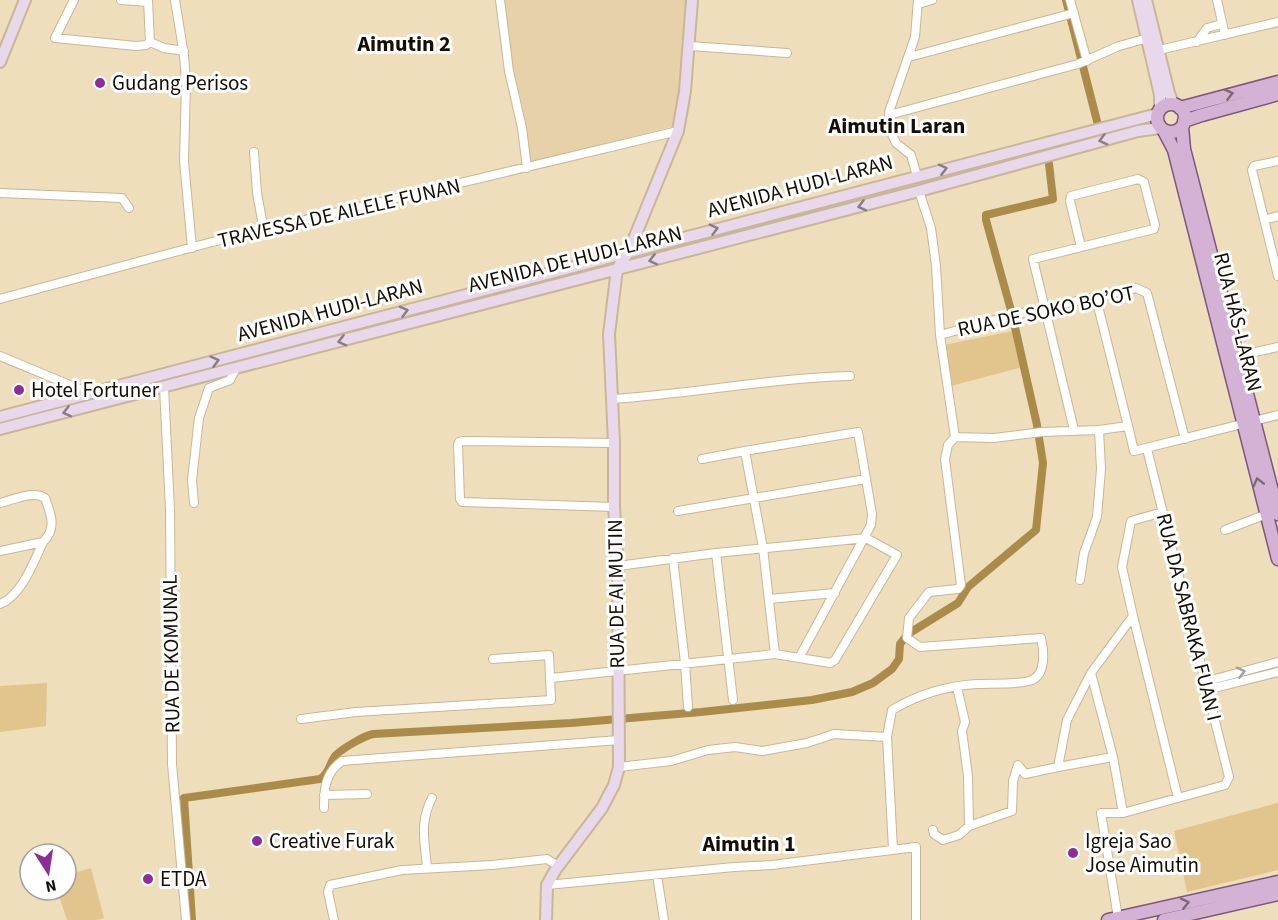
<svg xmlns="http://www.w3.org/2000/svg" width="1278" height="920" viewBox="0 0 1278 920" font-family="'Source Sans 3',sans-serif">
<style>
.built{fill:#e7d1a9}
.green{fill:#e2c58c}
.lines{fill:none;stroke-linecap:round;stroke-linejoin:round}
.canal{stroke:#aa8b4a;stroke-width:8}
.street-casing{stroke:#c8b796;stroke-width:10}
.secondary-casing{stroke:#c8b796;stroke-width:14}
.primary-casing{stroke:#7d577b;stroke-width:15}
.street{stroke:#fff;stroke-width:8}
.secondary{stroke:#e9d8eb;stroke-width:10}
.primary{stroke:#d3b2d6;stroke-width:12}
.oneway{stroke:#7d6878}
.oneway2{stroke:#897d83}
.oneway3{stroke:#a19f9b}
.poi-dot{fill:#8c2e98;stroke:#fff;stroke-width:2}
.labels{text-anchor:middle;stroke-width:6;stroke-linejoin:round;paint-order:stroke}
.poi-label{font-size:21px;fill:#140e04;stroke:#fff;text-anchor:start}
.street-label{font-size:21px;fill:#140e04;stroke:#fff}
.neighbourhood-label{font-size:22px;font-weight:bold;fill:#140e04;stroke:#fff}
</style>
<rect width="100%" height="100%" fill="#efdebc"/>
<path class="built" d="M502,0H691L678,125L531,163L523,137Z"/>
<path class="green" d="M1012,331L1023,367L951,386L944,345Z
M47,683L46,726L0,732V686Z
M1278,803V870L1187,892L1174,831Z
M91,868L104,918L96,920H67L57,890H66V875Z"/>
<g class="lines">
<path class="canal" d="M1066,0L1099,129
M192,920L184,798L320,779C330,773 329,763 336,755C343,748 364,736 373,734L571,723L701,712L812,700L852,692L873,683L892,669L899,659L900,644L908,634L958,603L968,587L1036,530L1043,463L1037,425L1012,314L986,220V215L1053,199L1048,155"/>
<g class="street-casing">
<path id="street" d="M74,0L55,38L136,46L146,45L150,42L148,0
M121,0L148,2
M175,0L184,55L186,82L184,161L192,248
M500,0L509,71L522,128L527,168
M1070,0L1087,61
M1217,0L1225,35
M918,4L932,0
M150,42L164,48L184,51
M1197,42L1207,28L1222,24
M690,46L787,53
M1155,51L1278,22
M909,57L1074,13
M889,115L1078,64L1119,46L1148,38
M254,152L257,193L264,231
M1278,161L1254,166L1252,170L1278,276
M917,176L911,155L896,143L890,130L889,112L915,37L918,0
M919,191L931,228L936,266L940,335L1009,316L1136,288L1147,293L1185,439
M0,193L122,198L129,208
M1264,220L1278,216
M1096,298L1128,426
M0,299L212,242L678,131
M940,335L955,437
M0,356L89,393
M1237,356L1278,347
M164,387L170,510L172,764L186,920
M612,399C692,394 770,378 850,376
M1074,430L1033,259L1154,229L1155,225L1144,182L1138,179L1071,196L1070,201L1081,247
M955,437L994,438L1042,432L1099,430L1128,426L1134,451L1278,415
M1147,449L1229,777L1225,785L1123,813L1113,757L1091,673L1133,616L1122,567L1131,521L1163,512
M702,459L745,451
M0,503C13,500 34,490 45,498C51,514 57,529 43,542C34,562 21,596 0,604
M194,503L192,480L199,418L209,388L230,380L236,368
M614,507L462,502L460,499L458,445L459,442L463,441L614,443
M678,511L866,479
M1225,530L1267,514
M0,551L43,542
M716,553L733,700
M673,558L685,663L688,707
M1080,580L1084,553L1097,517L1101,469L1099,430
M769,599L835,593
M1133,616L1178,798
M775,654L763,548L745,451L858,432L872,514L871,525L799,658
M1091,673L1067,720L1058,767L1113,757
M551,678L775,654L830,663L835,660L897,555L866,538L716,553L618,566
M1204,682L1278,662
M957,687L965,722L962,731L968,776L969,826
M1206,690L1278,672
M301,719L356,712L551,700L549,655L493,659
M619,767L671,761L708,750L735,747L762,751L807,743L834,734L887,737
M324,795L367,794
M324,808C324,789 325,773 342,761L619,740
M933,830L934,834L943,840L959,835L969,826L1012,811L1013,781L1018,765L1025,774L1058,767
M893,849L887,737L892,710C917,695 947,686 976,684C989,683 1022,685 1032,680C1046,674 1044,651 1041,638L920,647L907,638L909,618L929,592L958,589L961,585L945,459L948,445L955,437
M427,868C425,842 419,823 432,798
M657,875L664,920
M547,885L734,867L772,865L916,847V920
M1118,918L1101,813H1123
M334,920L328,892L330,885L402,870L492,865L547,859L558,866"/>
</g>
<g class="secondary-casing">
<path id="secondary" d="M1138,0L1160,95V109
M1146,0L1169,93L1173,104
M0,62L25,0
M0,417L1157,114
M0,429L919,191L1138,131L1160,128
M546,920L547,885L556,869L602,808L614,785L619,767L618,566L614,507V443L609,334L617,269L629,251L678,131L685,91L692,0"/>
</g>
<g class="primary-casing">
<path id="primary" d="M1157 118a14 14 0 1 1 28 0a14 14 0 1 1-28 0Z
M1180,108L1278,82
M1184,121L1202,115L1278,94
M1182,127L1184,149L1278,514
M1164,131L1174,150L1278,559
M1108,920L1278,882
M1164,920L1278,894"/>
</g>
<use href="#street" class="street"/>
<use href="#secondary" class="secondary"/>
<use href="#primary" class="primary"/>
</g>
<defs><path id="oneway-chevron" d="M-2-3.5L2.5 0L-2 3.5" fill="none" stroke-width="1.6" stroke-linecap="round" stroke-linejoin="round" transform="scale(1.5)"/></defs>
<g class="oneway">
<use href="#oneway-chevron" transform="translate(1229 94) rotate(-14)"/>
<use href="#oneway-chevron" transform="translate(1258 482) rotate(-104)"/>
<use href="#oneway-chevron" transform="translate(1185 903) rotate(-13)"/>
</g>
<g class="oneway2">
<use href="#oneway-chevron" transform="translate(1103 140) rotate(165)"/>
<use href="#oneway-chevron" transform="translate(943 169) rotate(-14)"/>
<use href="#oneway-chevron" transform="translate(862 206) rotate(166)"/>
<use href="#oneway-chevron" transform="translate(714 229) rotate(-15)"/>
<use href="#oneway-chevron" transform="translate(653 260) rotate(166)"/>
<use href="#oneway-chevron" transform="translate(404 311) rotate(-15)"/>
<use href="#oneway-chevron" transform="translate(342 341) rotate(166)"/>
<use href="#oneway-chevron" transform="translate(215 361) rotate(-15)"/>
<use href="#oneway-chevron" transform="translate(67 412) rotate(166)"/>
</g>
<use class="oneway3" href="#oneway-chevron" transform="translate(1241 672) rotate(-15)"/>
<g class="poi-dot">
<circle cx="100" cy="83" r="6"/>
<circle cx="19" cy="390" r="6"/>
<circle cx="257" cy="841" r="6"/>
<circle cx="1073" cy="853" r="6"/>
<circle cx="148" cy="879" r="6"/>
</g>
<g class="labels">
<g class="poi-label">
<text x="112" y="90">Gudang Perisos</text>
<text x="31" y="397">Hotel Fortuner</text>
<text x="269" y="848">Creative Furak</text>
<text x="1085" y="848">Igreja Sao<tspan x="1085" dy="24">Jose Aimutin</tspan></text>
<text x="160" y="886">ETDA</text>
</g>
<g class="street-label">
<text transform="translate(800 186) rotate(-15)" y="7">AVENIDA HUDI-LARAN</text>
<text transform="translate(339 213) rotate(-13)" y="7">TRAVESSA DE AILELE FUNAN</text>
<text transform="translate(575 259) rotate(-14)" y="7">AVENIDA DE HUDI-LARAN</text>
<text transform="translate(330 310) rotate(-15)" y="7">AVENIDA HUDI-LARAN</text>
<text transform="translate(1046 311) rotate(-12)" y="7">RUA DE SOKO BO’OT</text>
<text transform="translate(1238 322) rotate(76)" y="7">RUA HÁS-LARAN</text>
<text transform="translate(616 594) rotate(-91)" y="7">RUA DE AI MUTIN</text>
<text transform="translate(1189 617) rotate(76)" y="7">RUA DA SABRAKA FUAN I</text>
<text transform="translate(171 654) rotate(-91)" y="7">RUA DE KOMUNAL</text>
</g>
<g class="neighbourhood-label">
<text x="404" y="51">Aimutin 2</text>
<text x="897" y="133">Aimutin Laran</text>
<text x="749" y="851">Aimutin 1</text>
</g>
</g>
<g transform="translate(48 872) rotate(168)"><circle r="28" fill="#ffffff" stroke="#a19f9b" stroke-width="1.5"/>
<path d="M0-4.5L10 22L0 15L-10 22Z" fill="#8c2e98"/>
<text y="-9" font-size="16" font-weight="bold" text-anchor="middle" fill="#140e04">N</text>
</g>
</svg>
